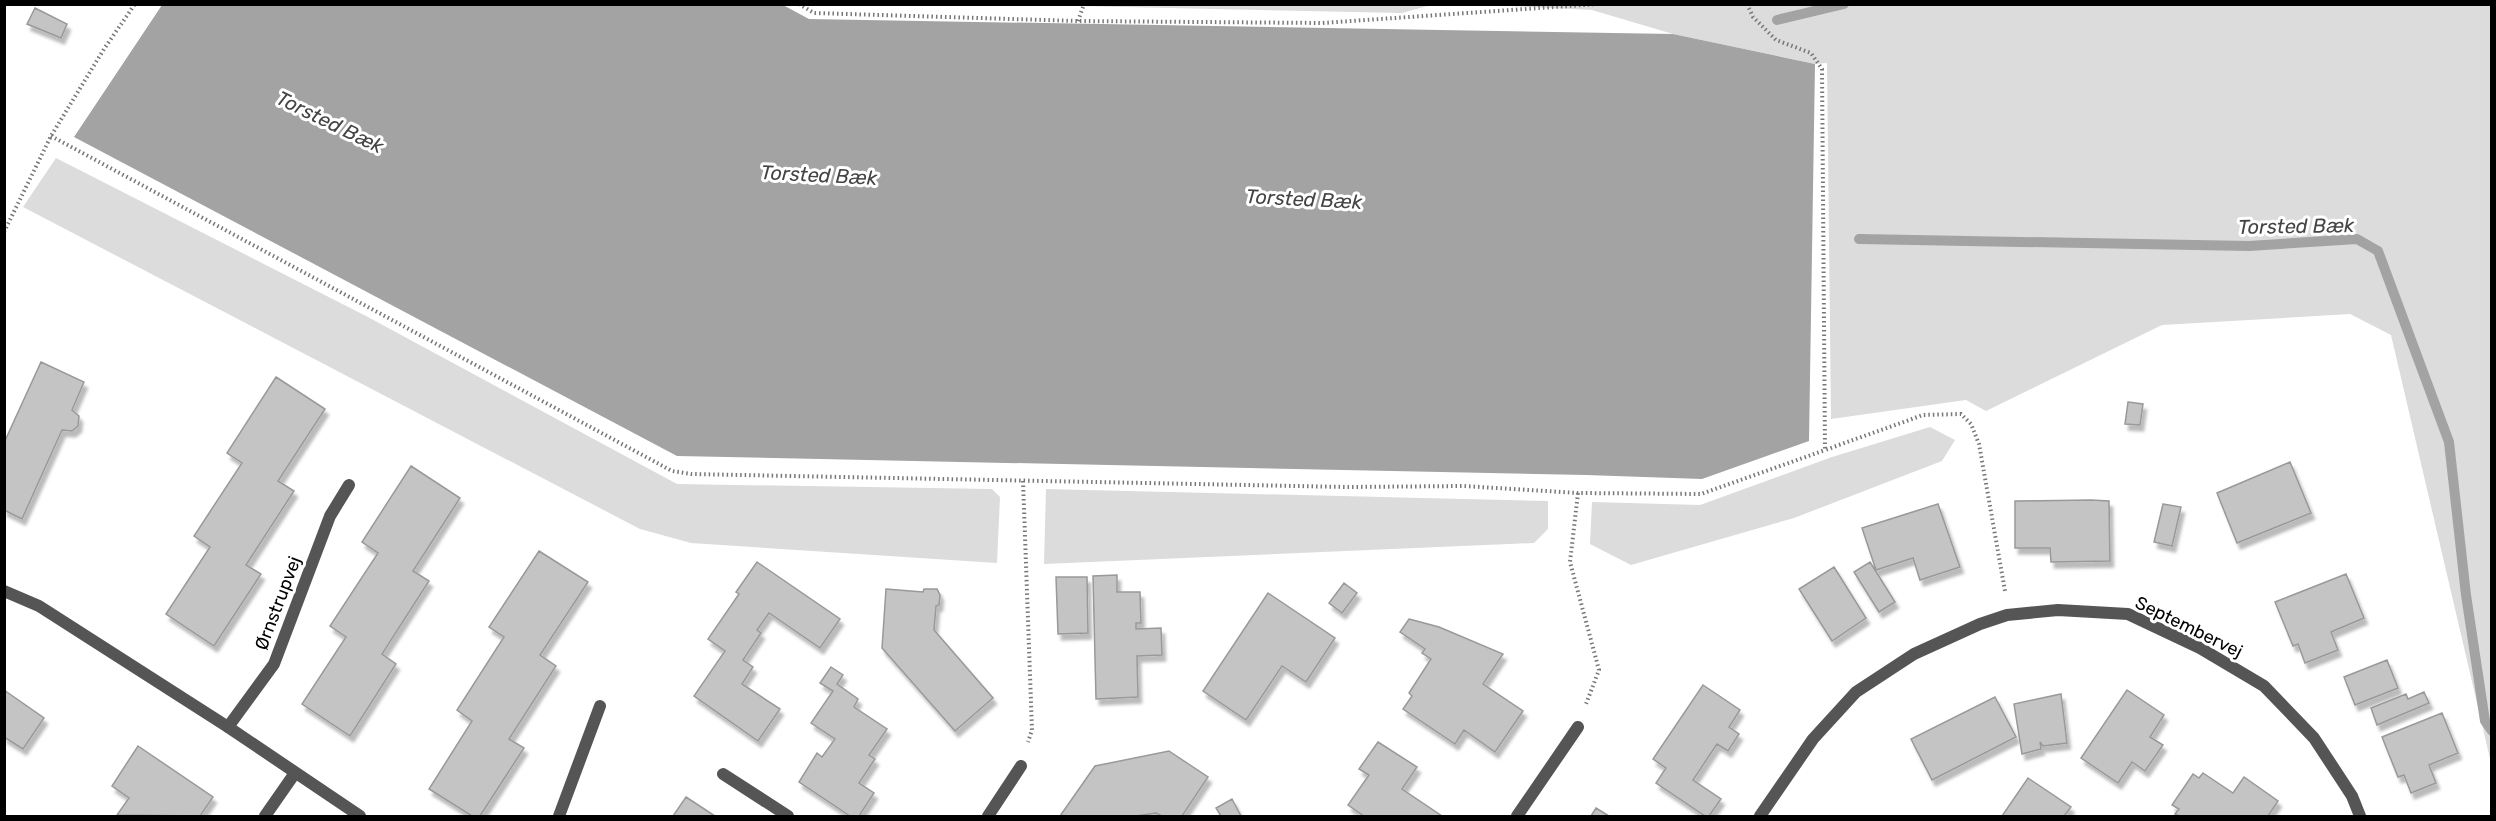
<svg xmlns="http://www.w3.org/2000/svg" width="2496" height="821" viewBox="0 0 2496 821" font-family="Rubik,sans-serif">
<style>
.green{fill:#dcdcdc}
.water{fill:#a3a3a3}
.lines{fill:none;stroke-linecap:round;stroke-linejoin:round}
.stream{stroke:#a3a3a3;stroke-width:10}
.building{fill:#c4c4c4;stroke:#999;stroke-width:1.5;filter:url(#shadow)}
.path{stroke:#777;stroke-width:4;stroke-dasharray:1.5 3;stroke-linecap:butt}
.minor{stroke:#555;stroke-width:12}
.tertiary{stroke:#555;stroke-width:12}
.labels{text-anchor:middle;stroke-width:6;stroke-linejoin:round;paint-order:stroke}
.street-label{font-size:18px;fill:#000;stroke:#fff}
.water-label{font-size:20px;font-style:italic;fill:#444;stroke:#fff}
</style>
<defs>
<filter id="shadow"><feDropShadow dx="3.5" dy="6" stdDeviation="1.5" flood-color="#0004"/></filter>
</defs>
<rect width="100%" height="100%" fill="#fff"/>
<path class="green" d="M1033,5L1431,4V5L1402,13Z
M1487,5H2491V763L2391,335L2350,314L2162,325L1986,411L1966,400L1831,419L1827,63L1815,64L1673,34L1592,10Z
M56,158L366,316L677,484L992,489L1000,497L997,563L691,543L640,529L23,207Z
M1930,427L1955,440L1942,461L1794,518L1631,565L1590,544L1592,502L1700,505L1832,457Z
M1046,489L1548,501V529L1534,543L1044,564Z"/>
<path class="water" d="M781,4L809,19L1673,34L1815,64L1809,441L1702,479L1586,475L677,456L74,137L162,5Z"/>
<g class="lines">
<path class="stream" d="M1777,20L1844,4
M1859,239L2249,246L2357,239L2378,251L2449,442L2466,595L2485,721L2492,731"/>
</g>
<path class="building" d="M35,8L67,24L61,38L27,24Z
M41,362L84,382L72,410L79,416L78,426L72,431L62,430L22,519L4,510V443Z
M276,377L325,409L278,481L294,491L246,565L261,574L214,646L166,614L210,547L194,536L242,463L227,453Z
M2128,402L2143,404L2140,425L2125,424Z
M2290,462L2311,513L2237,543L2217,493Z
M411,466L460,498L413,571L429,581L382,654L396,664L350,736L302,704L346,637L330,626L378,553L362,542Z
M2091,500L2109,501L2110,561L2051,562L2050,548H2015V501Z
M1938,504L1960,567L1920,580L1913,558L1876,570L1862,528Z
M2163,504L2181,507L2172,546L2154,542Z
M539,551L588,582L540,655L556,666L509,739L524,748L480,816H472L429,789L472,721L457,710L504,637L489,627Z
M757,562L840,619L820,648L769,613L757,630L761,633L743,660L753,667L742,684L780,709L758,741L694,696L725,651L708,639L739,594L736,592Z
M1870,562L1895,602L1879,612L1854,572Z
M1834,567L1866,618L1832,641L1799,589Z
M2346,574L2364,618L2331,632L2338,650L2305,663L2298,644L2293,646L2275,602Z
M1117,575V592H1140L1141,623H1136V629L1161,628L1162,655L1137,656L1138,697L1096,699L1093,576Z
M1056,577H1087L1088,633L1058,634Z
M1344,583L1357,593L1342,613L1329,603Z
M886,589L923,592L924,589H937L940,595L939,605L936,606L934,630L993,698L955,731L882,648Z
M1268,593L1335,638L1306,682L1282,666L1246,720L1203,691Z
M1409,619L1439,627L1503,654L1483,684L1523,711L1495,752L1464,730L1455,744L1403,709L1412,696L1409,693L1431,659L1422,653L1425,649L1400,632Z
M2387,660L2398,688L2355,705L2344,677Z
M831,667L843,675L837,684L858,699L854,707L887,729L869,755L875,759L859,783L874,793L859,816H850L799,782L817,753L822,757L835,739L811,723L833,691L820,683Z
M1703,685L1740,710L1729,727L1739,734L1728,751L1717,744L1693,780L1721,799L1709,816H1705L1656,783L1666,768L1653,759Z
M4,690L44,718L23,749L4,737Z
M2127,690L2164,715L2150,737L2163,745L2145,771L2132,762L2118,783L2081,758Z
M2424,692L2429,703L2377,725L2371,708L2406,694L2408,699Z
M2061,694L2067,743L2043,746L2040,742L2041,749L2022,754L2014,704Z
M1995,697L2016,737L1932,780L1911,739Z
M2442,713L2458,753L2429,765L2436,783L2411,793L2404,775L2398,777L2382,737Z
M1378,742L1417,767L1402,789L1442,816H1364L1348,805L1369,775L1359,769Z
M138,746L213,797L200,816L117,815L129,798L112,786Z
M1169,751L1208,777L1182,816H1162L1156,813L1136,816H1060L1095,766Z
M2203,773L2233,793L2244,777L2278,801L2268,816H2179L2175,814L2179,809L2172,805L2193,774L2199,778Z
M2028,778L2071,807L2064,816H2002Z
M686,797L715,816H673Z
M1232,799L1241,816H1221L1216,808Z
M1596,808L1609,816H1591Z"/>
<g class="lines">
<path class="path" d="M799,4L814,13L1078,21L1322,23L1598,4
M1747,4L1753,17L1776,40L1811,53L1822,69L1825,450L1923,415L1961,414L1971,424L1979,444L2005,591
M1078,21L1084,4
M51,136L672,471L691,474L1347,487L1464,486L1578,493L1701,494L1825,450
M4,232L51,136L104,49L135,4
M1023,481L1032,730L1028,742
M1578,493L1570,562L1599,670L1586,704"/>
<path class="minor" d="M228,727L274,664L330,516L349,485
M723,774L788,816
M265,816L295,773
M559,816L600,706
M988,816L1021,766
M1517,816L1578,727
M1760,816L1813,739L1856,692L1914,654L1980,624L2007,615L2058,610L2128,614L2200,648L2264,686L2314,738L2352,796L2360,816"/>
<path class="tertiary" d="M4,591L39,606L228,727L360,816"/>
</g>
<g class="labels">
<g class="street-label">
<text transform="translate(278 603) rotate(-69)" y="6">Ørnstrupvej</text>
<text transform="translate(2189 627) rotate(26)" y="6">Septembervej</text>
</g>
<g class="water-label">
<text transform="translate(330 122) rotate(26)" y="7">Torsted Bæk</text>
<text transform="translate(819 175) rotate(3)" y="7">Torsted Bæk</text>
<text transform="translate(1304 199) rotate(3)" y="7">Torsted Bæk</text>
<text transform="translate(2296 226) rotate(-1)" y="7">Torsted Bæk</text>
</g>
</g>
<rect width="2496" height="821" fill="none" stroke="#000000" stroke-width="12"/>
</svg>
